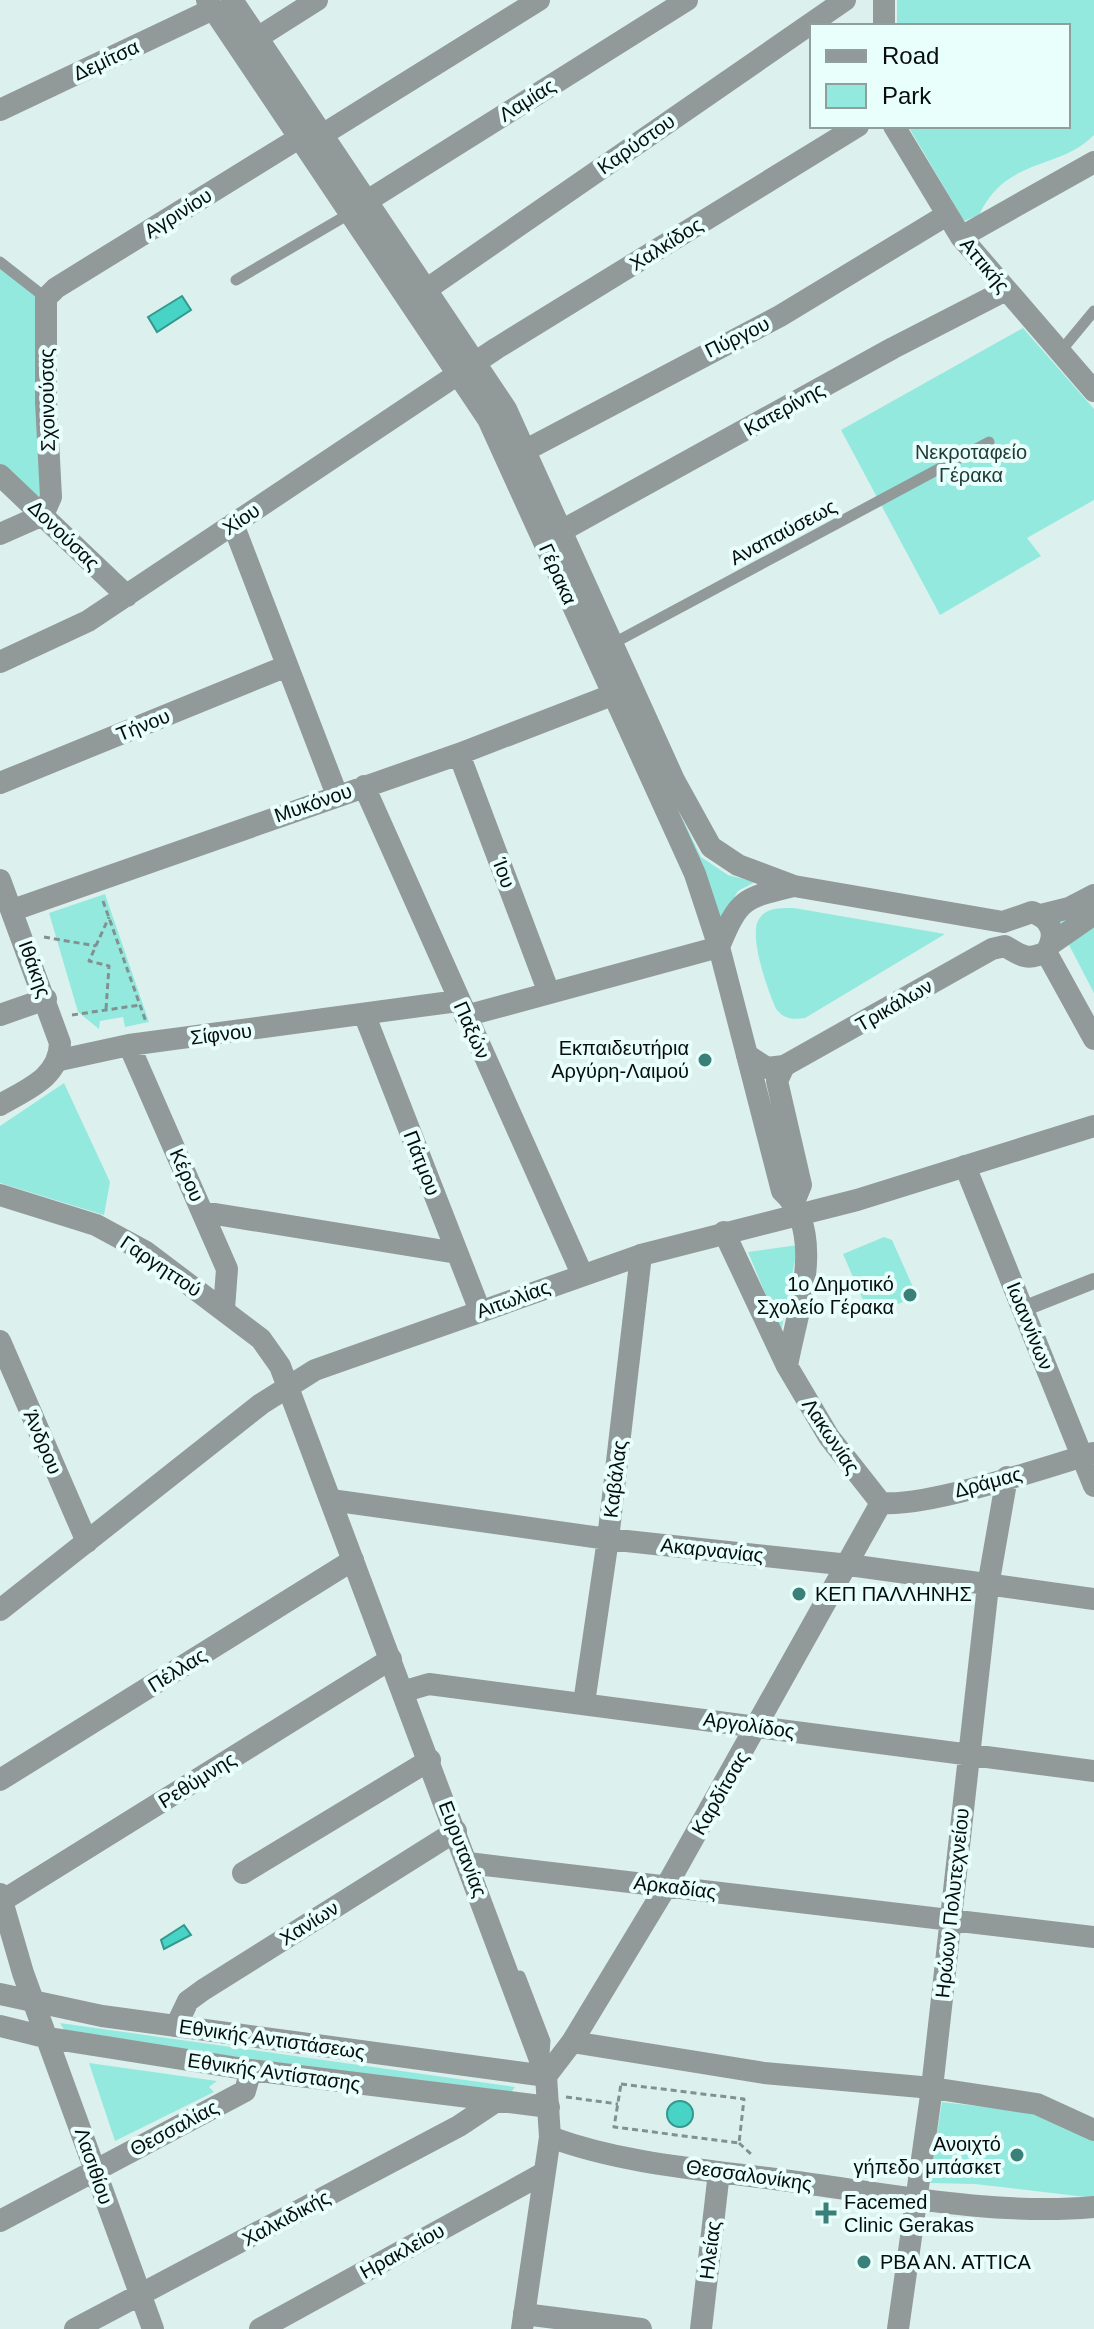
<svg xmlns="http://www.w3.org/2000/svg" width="1094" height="2329" viewBox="0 0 1094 2329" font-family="Arial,sans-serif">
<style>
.green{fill:#94e9df}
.water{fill:#47d3c6;stroke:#34988e;stroke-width:2}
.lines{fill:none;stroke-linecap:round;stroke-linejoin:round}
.path{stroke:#82918f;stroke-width:3;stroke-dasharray:6 4;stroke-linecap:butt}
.service{stroke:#929a99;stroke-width:11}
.pedestrian{stroke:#929a99;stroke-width:16}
.minor{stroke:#929a99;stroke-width:22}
.tertiary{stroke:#929a99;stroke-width:22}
.poi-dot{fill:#398078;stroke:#e9fffc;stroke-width:3}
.labels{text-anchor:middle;stroke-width:8;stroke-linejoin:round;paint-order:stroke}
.street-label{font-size:20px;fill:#070e0d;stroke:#e9fffc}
.park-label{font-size:20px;fill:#233b38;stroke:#e9fffc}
.poi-label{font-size:20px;fill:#070e0d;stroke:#e9fffc;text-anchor:end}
</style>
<rect width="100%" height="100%" fill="#dcf1ee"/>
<path class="green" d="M897,0H1094V135C1059,171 1007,156 979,215L964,221L908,126H1068V26H897Z
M0,268L37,297L42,494L36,497L0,467Z
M1023,328L1094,409V500L1027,538L1041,556L940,615L841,430Z
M648,747L701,857L728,875L755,882L738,891L719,923Z
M1094,884V993L1056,920L1064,899Z
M105,894L149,1022L125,1027L123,1017L100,1021L99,1029L78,1012L49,913Z
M794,908L945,934L805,1018C792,1020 784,1019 776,1009C768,991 748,935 759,919C766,907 782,908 794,908Z
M64,1083L110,1182L104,1215L0,1183V1126Z
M884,1237L892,1240L917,1296L870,1316L843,1254Z
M798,1245L781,1332L748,1252Z
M60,2023L515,2087L509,2095L66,2033Z
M89,2063L217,2081L209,2087L214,2092L115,2141Z
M942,2102L1037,2113L1094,2139V2198L975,2184L929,2183Z"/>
<path class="water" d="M182,296L191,310L157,332L148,317Z
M184,1925L191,1935L164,1949L161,1940Z
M667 2114a13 13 0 1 1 26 0a13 13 0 1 1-26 0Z"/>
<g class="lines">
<path class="path" d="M103,901L146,1022
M44,937L96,946
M106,1009L109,966L89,961L109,917
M72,1015L140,1005
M621,2084L744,2099L739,2143L614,2127Z
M566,2097L618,2104
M739,2143L751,2154"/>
<path class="service" d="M0,262L46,298
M236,280L349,214
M1060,352L1094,311
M612,644L989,442
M520,1976L545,2041L544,2054"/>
<path class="pedestrian" d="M1023,1309L1094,1281"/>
<path class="minor" d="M884,0V26
M257,38L317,0
M0,110L213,9
M894,126L961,237L1094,391
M322,135L539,0
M367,201L687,0
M961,237L1094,162
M427,289L845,0
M526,450L780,316L945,216
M0,475L127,596
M233,524L337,795
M563,530L893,348L1006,290
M0,534L43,515L51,497L46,402V298L56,288L299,138
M0,662L88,621L497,348L858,126
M459,754L549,993
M0,783L287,666
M364,786L582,1274
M13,910L459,754L612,695
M0,1015L46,999
M365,1016L480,1311
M465,1016L719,947
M129,1045L227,1269L224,1309
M747,1055L782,1191C828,1232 796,1314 787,1366L829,1437L881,1503
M60,1060L129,1045L458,1001
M784,1066L777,1081L801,1185L794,1202
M965,1166L1094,1486
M203,1212L457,1253
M724,1232L787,1366
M0,1341L87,1542
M331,1500L608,1539L849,1565L1094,1599
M881,1503C928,1507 1044,1468 1093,1453
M405,1691L429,1684L1094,1771
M584,1703L608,1539L641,1255
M0,1780L353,1560
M468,1863L1094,1937
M243,1873L430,1760
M0,1894L23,1973L153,2329
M2,1901L391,1659
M0,2026L49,2038L251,2070L549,2107
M176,2026L188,2001L203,1990L456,1831
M572,2042L764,2073L932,2088L1037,2104L1094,2130
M546,2076L572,2042L667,1885L881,1503
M550,2137C626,2165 710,2170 790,2181C887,2194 996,2216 1094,2207
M0,2221L245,2091L251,2070
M524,2314L641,2329
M75,2329L459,2126L495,2102
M260,2329L544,2173
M701,2329L719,2172
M898,2329L932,2088L988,1586L1007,1477"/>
<path class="tertiary" d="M207,0L488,419L695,874L719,947L747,1055L767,1068L784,1066L992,949L1005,946C1021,956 1028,961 1046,952C1057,935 1052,919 1032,912L1003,922L794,886L738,865L711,847L674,780L506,409L232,0
M0,880L60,1043C59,1078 27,1089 0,1105
M1041,915L1069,908L1094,895
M1051,944L1094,914
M719,947C739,898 744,898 793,886
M1046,952L1094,1039
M0,1195L96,1225L146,1252L261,1339L280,1366L546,2076L550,2137L522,2329
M0,1610L261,1404L315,1370L641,1255L857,1200L1094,1126
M0,1994L102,2016L546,2076"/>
</g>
<g class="poi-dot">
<circle cx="705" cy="1060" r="8"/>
<circle cx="910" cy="1295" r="8"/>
<circle cx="799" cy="1594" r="8"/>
<circle cx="1017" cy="2155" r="8"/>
<path d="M822 2201h8v8h8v8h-8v8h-8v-8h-8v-8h8z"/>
<circle cx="864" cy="2262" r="8"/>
</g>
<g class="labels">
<g class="street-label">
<text transform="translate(106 60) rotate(-25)" y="7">Δεμίτσα</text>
<text transform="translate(527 100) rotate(-32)" y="7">Λαμίας</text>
<text transform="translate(636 144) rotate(-35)" y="7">Καρύστου</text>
<text transform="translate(178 213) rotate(-32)" y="7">Αγρινίου</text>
<text transform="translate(666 244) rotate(-32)" y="7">Χαλκίδος</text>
<text transform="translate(985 265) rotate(50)" y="7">Αττικής</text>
<text transform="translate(737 337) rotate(-26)" y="7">Πύργου</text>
<text transform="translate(47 400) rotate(-91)" y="7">Σχοινούσας</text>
<text transform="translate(784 409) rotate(-29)" y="7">Κατερίνης</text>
<text transform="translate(241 519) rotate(-34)" y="7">Χίου</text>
<text transform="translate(783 532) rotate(-28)" y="7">Αναπαύσεως</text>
<text transform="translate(64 535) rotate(44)" y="7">Δονούσας</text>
<text transform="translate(558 574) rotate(66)" y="7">Γέρακα</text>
<text transform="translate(143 725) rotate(-22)" y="7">Τήνου</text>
<text transform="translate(313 803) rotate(-19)" y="7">Μυκόνου</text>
<text transform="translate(504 873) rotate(69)" y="7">Ίου</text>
<text transform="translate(35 969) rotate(70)" y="7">Ιθάκης</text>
<text transform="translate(894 1005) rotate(-30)" y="7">Τρικάλων</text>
<text transform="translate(472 1030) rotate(66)" y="7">Παξών</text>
<text transform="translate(221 1034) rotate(-7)" y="7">Σίφνου</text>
<text transform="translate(422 1163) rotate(69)" y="7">Πάτμου</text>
<text transform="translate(187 1175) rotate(66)" y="7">Κέρου</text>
<text transform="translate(161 1266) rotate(34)" y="7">Γαργηττού</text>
<text transform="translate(513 1299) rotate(-20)" y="7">Αιτωλίας</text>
<text transform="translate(1030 1326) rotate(68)" y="7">Ιωαννίνων</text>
<text transform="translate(831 1436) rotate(56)" y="7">Λακωνίας</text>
<text transform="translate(43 1442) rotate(67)" y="7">Άνδρου</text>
<text transform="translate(615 1479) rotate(-83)" y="7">Καβάλας</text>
<text transform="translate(988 1482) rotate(-15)" y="7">Δράμας</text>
<text transform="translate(712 1550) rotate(6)" y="7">Ακαρνανίας</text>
<text transform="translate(177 1670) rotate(-32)" y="7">Πέλλας</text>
<text transform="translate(749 1725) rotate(8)" y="7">Αργολίδος</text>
<text transform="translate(197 1780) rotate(-32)" y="7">Ρεθύμνης</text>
<text transform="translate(720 1793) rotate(-60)" y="7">Καρδίτσας</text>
<text transform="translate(463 1849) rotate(69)" y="7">Ευρυτανίας</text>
<text transform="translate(675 1887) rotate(7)" y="7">Αρκαδίας</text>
<text transform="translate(952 1903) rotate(-84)" y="7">Ηρώων Πολυτεχνείου</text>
<text transform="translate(309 1923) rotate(-32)" y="7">Χανίων</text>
<text transform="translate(272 2039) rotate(8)" y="7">Εθνικής Αντιστάσεως</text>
<text transform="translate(274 2072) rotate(8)" y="7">Εθνικής Αντίστασης</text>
<text transform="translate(174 2128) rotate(-28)" y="7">Θεσσαλίας</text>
<text transform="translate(94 2166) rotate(71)" y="7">Λασιθίου</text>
<text transform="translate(749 2175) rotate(8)" y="7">Θεσσαλονίκης</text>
<text transform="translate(286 2218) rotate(-28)" y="7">Χαλκιδικής</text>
<text transform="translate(710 2250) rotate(-83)" y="7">Ηλείας</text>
<text transform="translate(402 2251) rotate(-29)" y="7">Ηρακλείου</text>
</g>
<g class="park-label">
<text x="971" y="459">Νεκροταφείο<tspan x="971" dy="23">Γέρακα</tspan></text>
</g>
<g class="poi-label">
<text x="689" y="1055">Εκπαιδευτήρια<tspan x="689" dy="23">Αργύρη-Λαιμού</tspan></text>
<text x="894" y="1291">1ο Δημοτικό<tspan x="894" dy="23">Σχολείο Γέρακα</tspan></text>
<text x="815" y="1601" text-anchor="start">ΚΕΠ ΠΑΛΛΗΝΗΣ</text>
<text x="1001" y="2151">Ανοιχτό<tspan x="1001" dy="23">γήπεδο μπάσκετ</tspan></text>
<text x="844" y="2209" text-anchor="start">Facemed<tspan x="844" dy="23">Clinic Gerakas</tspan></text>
<text x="880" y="2269" text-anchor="start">PBA AN. ATTICA</text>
</g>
</g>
<rect x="810" y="24" width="260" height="104" fill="#e9fffc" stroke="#8f9f9c" stroke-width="2"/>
<rect x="826" y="50" width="40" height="12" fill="#929a99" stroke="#8f9f9c" stroke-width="2"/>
<text x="882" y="64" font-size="24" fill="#070e0d">Road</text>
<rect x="826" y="84" width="40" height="24" fill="#94e9df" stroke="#8f9f9c" stroke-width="2"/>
<text x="882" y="104" font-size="24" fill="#070e0d">Park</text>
</svg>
